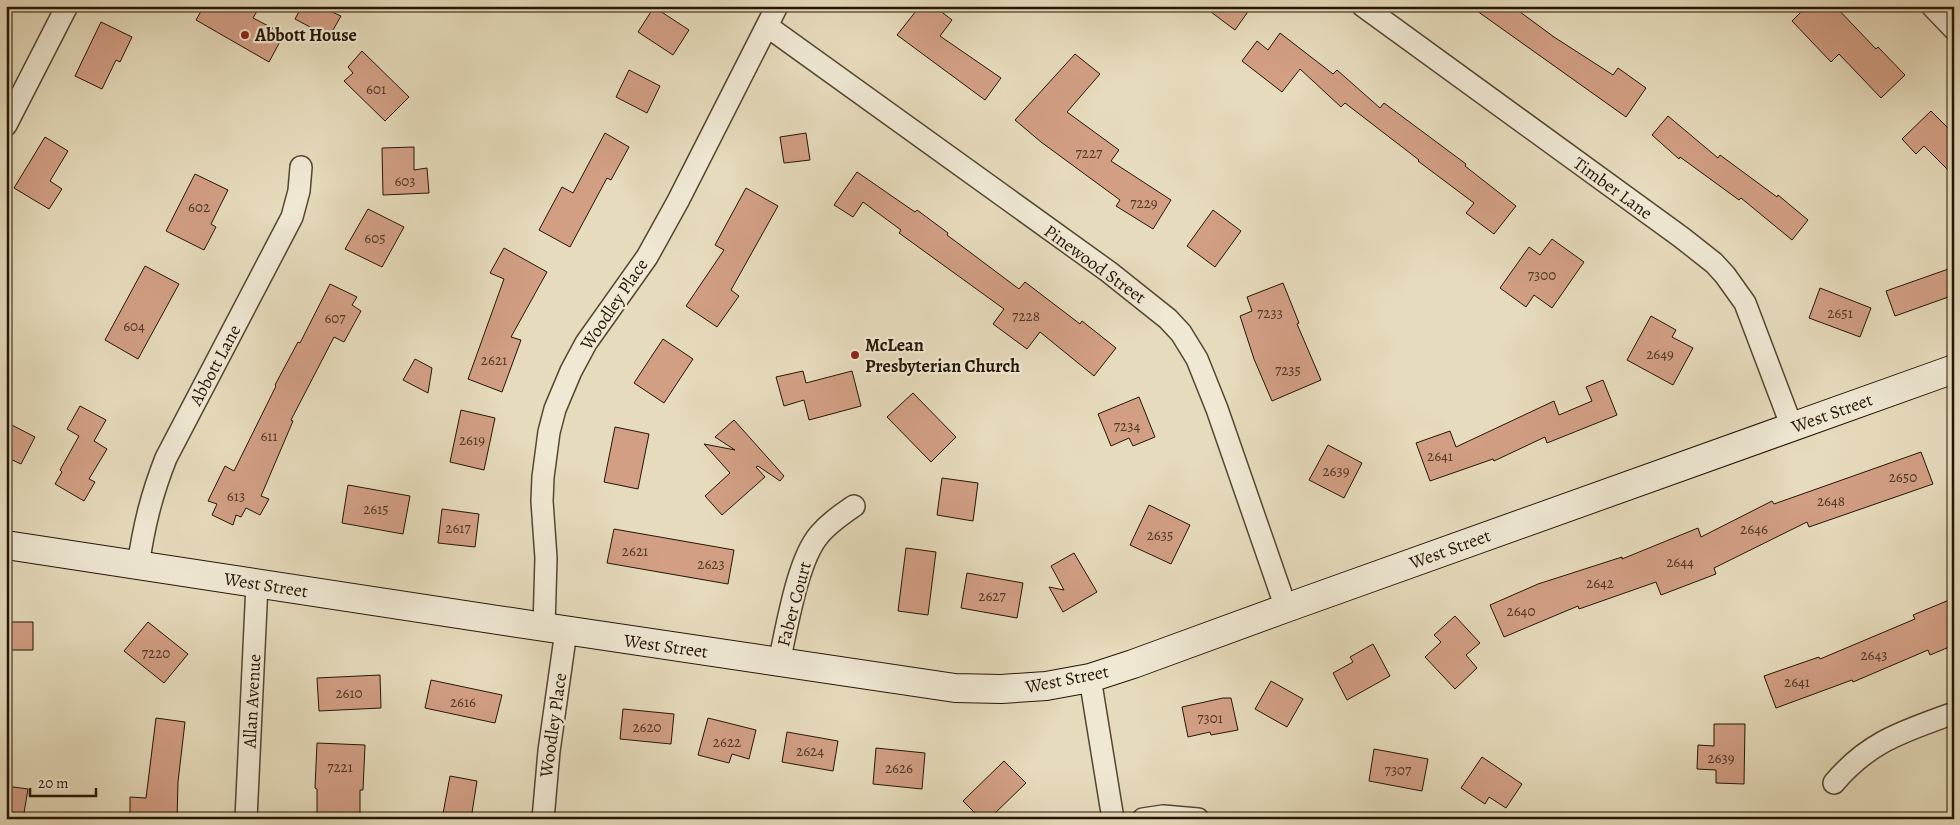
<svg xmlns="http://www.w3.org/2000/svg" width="1960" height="825" viewBox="0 0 1960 825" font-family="Alegreya,serif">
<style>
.building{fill:#d29f85;stroke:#251503}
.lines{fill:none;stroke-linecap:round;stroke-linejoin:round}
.minor-casing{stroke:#554631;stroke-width:24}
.secondary-casing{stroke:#251503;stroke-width:30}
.minor{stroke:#efe8d3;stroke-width:21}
.secondary{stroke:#efe8d3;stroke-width:28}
.poi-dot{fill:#8f2418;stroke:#efe8d3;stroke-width:2}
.labels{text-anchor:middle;stroke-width:4.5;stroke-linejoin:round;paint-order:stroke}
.number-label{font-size:15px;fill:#503824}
.poi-label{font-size:18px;font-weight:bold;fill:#251503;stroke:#efe8d3;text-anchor:start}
.street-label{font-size:18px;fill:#251503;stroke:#efe8d3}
</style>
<rect width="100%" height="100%" fill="#e6dbbc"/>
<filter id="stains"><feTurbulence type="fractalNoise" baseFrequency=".004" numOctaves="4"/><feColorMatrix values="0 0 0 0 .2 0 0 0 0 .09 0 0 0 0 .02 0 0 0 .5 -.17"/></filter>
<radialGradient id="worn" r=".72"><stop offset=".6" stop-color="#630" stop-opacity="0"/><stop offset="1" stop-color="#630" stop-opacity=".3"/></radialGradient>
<path class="building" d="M204,6H260L253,18L284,34L269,62L196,20Z
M302,6H335L332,12L341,16L329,37L295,19Z
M920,6H934L952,20L940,36L1001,78L985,100L897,35Z
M1203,6H1252L1235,30Z
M1470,6H1512L1554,37L1613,75L1618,68L1646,88L1626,117Z
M1807,6H1835L1876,49L1878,47L1905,75L1881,98L1839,54L1831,62L1792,21Z
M654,7L689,30L673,55L638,32Z
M101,22L132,37L120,62L116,60L102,89L75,76Z
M1280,33L1333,74L1337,70L1380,108L1384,103L1466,164L1465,166L1516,206L1494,234L1466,213L1474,203L1418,161L1419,160L1345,103L1341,107L1300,69L1282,92L1242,61L1257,41L1268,50Z
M362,51L409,97L385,121L344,81L353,73L348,67Z
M1075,54L1100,74L1067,112L1119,150L1111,161L1171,200L1153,229L1116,206L1120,200L1041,142L1015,120Z
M629,70L660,86L647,113L616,97Z
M1931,111L1954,134V176L1924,146L1916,154L1902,139Z
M1668,116L1718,158L1720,155L1777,197L1778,195L1808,220L1792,240L1741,198L1739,200L1680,157L1679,159L1652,135Z
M605,133L629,147L611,180L607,178L570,247L539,230L562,187L573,193Z
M806,133L810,160L784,163L780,137Z
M45,137L68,151L50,181L62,189L49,209L14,188Z
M414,147V170L427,168L429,193L383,195L382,148Z
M857,172L915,212L917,210L948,233L947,235L1019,289L1025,282L1080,324L1082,321L1116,348L1094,376L1040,332L1027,349L993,324L1004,309L899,233L901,230L863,202L853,217L834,205Z
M195,174L228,190L211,224L216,227L204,250L166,231Z
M746,188L778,206L731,290L739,296L717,327L686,306L724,250L715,245Z
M368,209L404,227L382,267L345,249Z
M1213,210L1241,231L1215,267L1187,246Z
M1552,239L1584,262L1552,308L1534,295L1526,307L1500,288L1529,247L1540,255Z
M504,248L547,272L511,337L521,340L502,392L468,379L504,279L490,273Z
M145,266L179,284L138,359L105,340Z
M1954,267V295L1895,316L1886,291Z
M1283,283L1299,323L1297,324L1321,380L1272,401L1254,359L1240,316L1252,311L1247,297Z
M330,284L357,297L352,305L361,311L344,342L334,337L291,420L293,421L261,496L269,499L260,515L246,508L241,517L236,515L233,525L212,515L217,504L208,501L225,466L234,471L276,386L275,385L298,342L300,343Z
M1820,288L1871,308L1860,337L1809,318Z
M1651,316L1676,330L1672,337L1693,348L1673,385L1627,360Z
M663,339L693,359L664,403L634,383Z
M415,359L432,368L428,393L403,380Z
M803,371L806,383L852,371L861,406L809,420L804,400L784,406L776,377Z
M1603,380L1617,415L1547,443L1545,437L1494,461L1493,459L1430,481L1416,443L1450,431L1456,447L1554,401L1559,415L1592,401L1586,387Z
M913,393L956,437L931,462L887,417Z
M1139,397L1155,437L1133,446L1129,438L1111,446L1098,414Z
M80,406L106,420L94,441L107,449L89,479L95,482L84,501L55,484L62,472L60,470L79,436L67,429Z
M461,410L495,418L484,470L450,462Z
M734,420L784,476L780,481L758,466L756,467L765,477L722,515L705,496L730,473L704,444L735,450L715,437Z
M6,422L35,437L21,464L6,457Z
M615,427L649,434L638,489L604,482Z
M1328,445L1362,463L1344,498L1309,480Z
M1921,452L1933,484L1809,527L1807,522L1714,568L1716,574L1661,595L1656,582L1579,609L1578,606L1504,637L1490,605L1538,584L1622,557V559L1698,528L1701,537L1772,501L1774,504Z
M942,478L978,483L973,521L937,515Z
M348,485L410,496L403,534L342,523Z
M1149,505L1190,525L1171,564L1130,545Z
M442,509L479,514L475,547L438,543Z
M614,529L734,550L728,584L607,563Z
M906,548L936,552L928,615L898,611Z
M1074,553L1097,592L1063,612L1049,587L1064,590L1051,566Z
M967,573L1023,583L1017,618L961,608Z
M1954,598V645L1930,655L1928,650L1853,682L1852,680L1776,708L1764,676L1819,657L1820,659L1915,619L1913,615Z
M1455,616L1480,643L1466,655L1477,668L1455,689L1425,657L1441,642L1434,635Z
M6,622H33V650H6Z
M148,622L188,654L164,683L124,651Z
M1373,644L1390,676L1347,700L1333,673L1353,662L1350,657Z
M380,675L381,708L319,711L317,678Z
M431,680L502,695L495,723L425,708Z
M1271,681L1303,699L1287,727L1255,709Z
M1223,698H1231L1238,730L1211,735L1210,732L1188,737L1182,707Z
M623,709L674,714L671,744L620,739Z
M156,718L185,722L178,782L177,819H130V797L146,798Z
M708,718L756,730L749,759L732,754L729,763L698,755Z
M1714,724H1745L1744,784L1716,783V770L1697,769L1698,745L1714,746Z
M787,732L838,741L833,771L782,762Z
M317,743L365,745L363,790H360V819H317V789L315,788Z
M876,748L925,753L922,789L873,784Z
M1374,749L1428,759L1422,791L1369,781Z
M1482,757L1522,784L1506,808L1489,797L1485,804L1461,788Z
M1004,761L1026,783L989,819H981L963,801Z
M450,776L477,781L471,819H442Z
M6,786L28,789L23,819H6Z"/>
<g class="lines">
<g class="minor-casing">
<path id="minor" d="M1363,6L1681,237L1714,263L1725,275L1745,303L1792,427
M1932,6L1954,29
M767,26L1109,272L1168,319L1181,333L1197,359L1217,409L1286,608
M6,125L67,6
M138,566C144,526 151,496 166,458L292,217L299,191L301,167
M544,627L546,558L542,501L543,477L549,432L555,409L571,371L586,343L647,257L678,201L777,6
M779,662C787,628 797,561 819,535C829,523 841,515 854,506
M1090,678L1113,819
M1834,783C1869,741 1905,731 1954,713
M246,819L257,584
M543,819L549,751L566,631
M1143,819L1163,816L1198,819"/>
</g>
<g class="secondary-casing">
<path id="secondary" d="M6,545L544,627L955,688L1001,689L1046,686L1090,678L1133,664L1286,608L1954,369"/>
</g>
<use href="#minor" class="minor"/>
<use href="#secondary" class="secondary"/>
</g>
<g class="poi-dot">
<circle cx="245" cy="35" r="5"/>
<circle cx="855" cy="355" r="5"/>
</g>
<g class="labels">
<g class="number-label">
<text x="376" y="94">601</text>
<text x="1089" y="158">7227</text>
<text x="405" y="186">603</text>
<text x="1144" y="208">7229</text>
<text x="199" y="212">602</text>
<text x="375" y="243">605</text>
<text x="1542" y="280">7300</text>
<text x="1270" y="318">7233</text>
<text x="1840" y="318">2651</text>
<text x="1026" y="321">7228</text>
<text x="335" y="323">607</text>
<text x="134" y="331">604</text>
<text x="1660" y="359">2649</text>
<text x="494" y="365">2621</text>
<text x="1288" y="375">7235</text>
<text x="1127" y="431">7234</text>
<text x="269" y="441">611</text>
<text x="472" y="445">2619</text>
<text x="1440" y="461">2641</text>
<text x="1336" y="476">2639</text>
<text x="1903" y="482">2650</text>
<text x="236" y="501">613</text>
<text x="1831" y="506">2648</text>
<text x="376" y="514">2615</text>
<text x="458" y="533">2617</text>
<text x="1754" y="534">2646</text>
<text x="1160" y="540">2635</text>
<text x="635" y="556">2621</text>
<text x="1680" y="567">2644</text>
<text x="711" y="569">2623</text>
<text x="1600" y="588">2642</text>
<text x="992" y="601">2627</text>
<text x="1521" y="616">2640</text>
<text x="156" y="658">7220</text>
<text x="1874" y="660">2643</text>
<text x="1797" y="687">2641</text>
<text x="349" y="698">2610</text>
<text x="463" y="707">2616</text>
<text x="1210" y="723">7301</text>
<text x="647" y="732">2620</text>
<text x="727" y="747">2622</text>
<text x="810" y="756">2624</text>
<text x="1721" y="763">2639</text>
<text x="340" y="772">7221</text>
<text x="899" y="773">2626</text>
<text x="1398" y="775">7307</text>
</g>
<g class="poi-label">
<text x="255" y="41">Abbott House</text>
<text x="865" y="351">McLean<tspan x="865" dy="21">Presbyterian Church</tspan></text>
</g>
<g class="street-label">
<text transform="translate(1613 188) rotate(36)" y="6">Timber Lane</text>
<text transform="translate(1095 264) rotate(36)" y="6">Pinewood Street</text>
<text transform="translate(614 304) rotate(-56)" y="6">Woodley Place</text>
<text transform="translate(215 365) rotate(-62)" y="6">Abbott Lane</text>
<text transform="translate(1832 413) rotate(-20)" y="6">West Street</text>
<text transform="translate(1450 549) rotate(-20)" y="6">West Street</text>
<text transform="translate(266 585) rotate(9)" y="6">West Street</text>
<text transform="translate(794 604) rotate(-75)" y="6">Faber Court</text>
<text transform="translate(666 646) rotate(8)" y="6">West Street</text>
<text transform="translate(1067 679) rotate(-11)" y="6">West Street</text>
<text transform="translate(252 701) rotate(-87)" y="6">Allan Avenue</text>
<text transform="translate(553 725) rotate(-82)" y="6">Woodley Place</text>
</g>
</g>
<rect width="1960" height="825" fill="none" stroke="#e6dbbc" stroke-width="25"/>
<rect x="8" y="8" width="1945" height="810" fill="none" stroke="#251503" stroke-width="2.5"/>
<rect x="12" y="12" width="1935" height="800" fill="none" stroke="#251503"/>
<path d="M30 788v8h66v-8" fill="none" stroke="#251503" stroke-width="2.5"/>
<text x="38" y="788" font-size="15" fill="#251503" stroke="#efe8d3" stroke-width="4" paint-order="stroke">20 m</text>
<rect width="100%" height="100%" filter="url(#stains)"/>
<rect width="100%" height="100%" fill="url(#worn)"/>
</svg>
